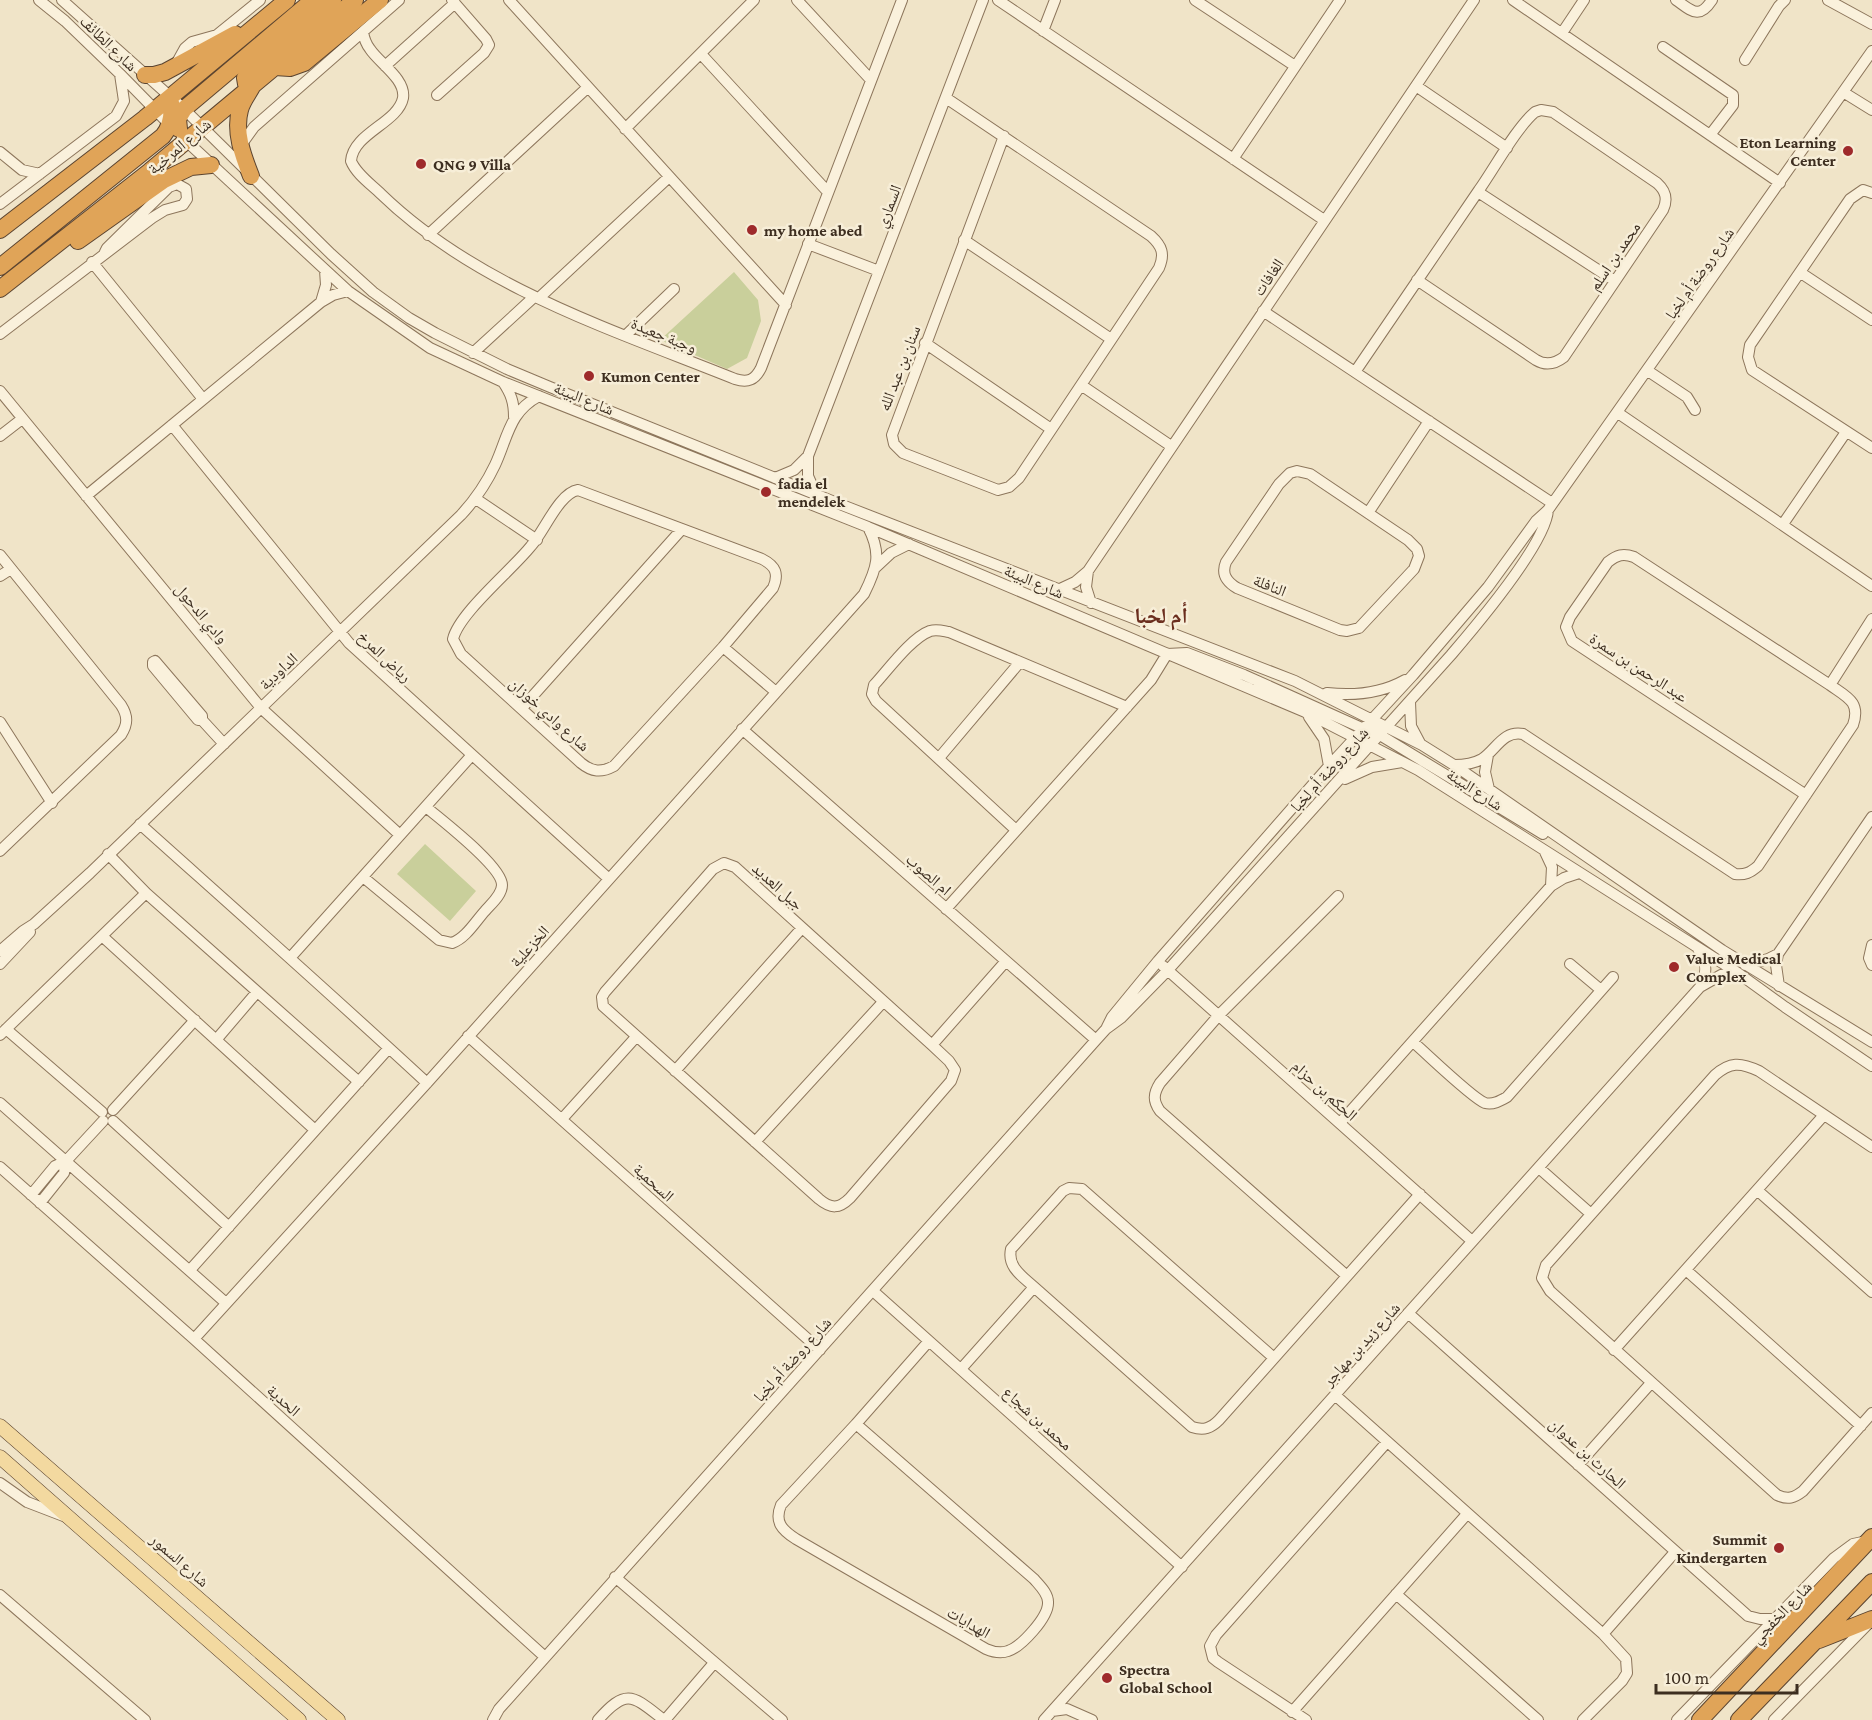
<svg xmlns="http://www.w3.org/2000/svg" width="1872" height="1720" viewBox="0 0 1872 1720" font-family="'Crimson Pro','Noto Naskh Arabic',serif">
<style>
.green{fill:#c9cf9b}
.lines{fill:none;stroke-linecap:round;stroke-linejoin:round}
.minor-casing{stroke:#8d765c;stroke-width:12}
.major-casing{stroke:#5b4430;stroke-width:15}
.highway-casing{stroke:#5b4430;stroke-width:18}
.minor{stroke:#faf1dc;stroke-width:10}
.major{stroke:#f3d9a0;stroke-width:14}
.highway{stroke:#e0a458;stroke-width:16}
.poi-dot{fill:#9e2a2b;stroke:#f7eed8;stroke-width:2}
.labels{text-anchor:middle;stroke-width:5;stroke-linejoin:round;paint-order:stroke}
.street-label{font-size:16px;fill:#3d2e20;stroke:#f7eed8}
.poi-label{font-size:16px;font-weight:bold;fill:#3d2e20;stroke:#f7eed8;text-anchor:start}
.district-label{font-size:22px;font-weight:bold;fill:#6b2e1e;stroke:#f7eed8}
</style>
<rect width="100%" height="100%" fill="#f0e4c8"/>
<path class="green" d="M734,272L758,300L761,321L747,358L727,369L660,340Z
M425,844L476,891L450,921L397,874Z"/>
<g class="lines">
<g class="minor-casing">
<path id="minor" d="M39,0L65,21L120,74L171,126
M62,0L184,109L331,254L373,292L409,318L435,333L507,369L550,387L842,505L1295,681L1422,745L1454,765L1722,950L1872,1042
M509,0L786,305
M797,0L871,80
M998,0L1324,220
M1195,0L1295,66
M1513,0L1780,183
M1676,0C1692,11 1699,20 1712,0
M1828,0L1872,24
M1043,31L1055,0
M363,32C364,38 366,44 370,49C379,63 406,79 403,98C398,123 353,133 351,161C356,174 372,185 381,194C477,287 613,330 735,379C748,383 755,380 761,368L902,0
M1562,33L1584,0
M1663,47L1733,95V105L1710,135
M701,54L827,191
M1745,60L1779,6L1785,0
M175,66L185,48L192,42L217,35L260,0
M385,66L455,3
M1416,86L1507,148
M1843,92L1872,110
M437,95L484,53L489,45L486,39L452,0
M946,98L1151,236C1162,246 1165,254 1159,268L1019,478L1009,487L998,490L903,453L894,444L892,435L1004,136
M625,129L754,0
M182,137L348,291L430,348L503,382L868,527L1305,712L1418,770L1738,973L1785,1007L1872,1066
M241,145L254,127L399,0
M0,152L22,170L40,174
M1233,159L1340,0
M1478,192L1615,281
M1872,193L1863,190L1850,199L1750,345L1748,357L1752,370L1872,448
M0,204L116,116L124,101L120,74
M428,235L587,88
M964,240L1111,339
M808,244L879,271
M92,262L203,399
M1801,273L1872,320
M539,298L669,177
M321,302L326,285L325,270
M1263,311L1552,503
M0,334L152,218L165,210L183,205L187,199L186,189L177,184L169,187L107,248L105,252
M626,335L674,289
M925,343L1051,429
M473,353L534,297
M1648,371L1687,397L1695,410
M1355,372C1396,311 1438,251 1479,190C1494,169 1516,128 1535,112L1541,110L1553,112L1657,183C1666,191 1668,199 1663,210L1564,357C1555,364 1546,366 1536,360L1417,280
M503,382C511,394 514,402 514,417
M1081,385L1171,446
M0,391L261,708L400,835
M1618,413L1872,586
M172,425L349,643L609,879
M0,436L22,419
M1297,471L1310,474L1408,540L1417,549L1419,556L1414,569L1359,628L1347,631L1340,630L1237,588C1227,582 1221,574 1226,562L1279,484L1290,473Z
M775,478L794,470L808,456
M578,490L762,559C776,566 779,574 773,588L723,647L614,766C601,773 592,772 581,763L461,654L453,639C459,613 512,570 531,546C544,532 559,493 578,490Z
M816,494L808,476V456L983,0
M86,496L321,302L333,295L348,291
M476,499L537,540
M1368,513L1429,421
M1783,524L1846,432
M0,555L121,705C128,716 128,724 121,735L0,851
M876,567L891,553L909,544
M1088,571L1086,587L1091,603
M0,576L11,569
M1060,589L1075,582L1088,571L1474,0
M723,647L776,692
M155,661L202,716V720H198L153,666V662Z
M1830,685L1872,619
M1327,693C1354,696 1380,694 1405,680
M1410,702L1411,726L1420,743
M522,708L682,529
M1309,717L1324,739L1329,766
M202,720L224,744
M0,722L52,803
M742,729L1096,1040
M1374,734L1380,735L1543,834
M1488,755L1485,772L1489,789
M939,758L1020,662
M1454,765C1464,765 1473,764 1482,759C1496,750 1503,730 1523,734L1735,874C1745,875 1750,873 1758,866L1853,725C1861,702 1847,697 1830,685L1634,557C1623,553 1617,555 1608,562L1570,617L1566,627L1572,641L1806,795
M1345,779L1372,767L1402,762
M140,824C236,910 332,995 427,1083
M1016,830L876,701L872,694L874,685C888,670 911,638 930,631C937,629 943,631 949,632L1127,707
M1545,852L1552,867L1551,886
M108,854L146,893L359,1082
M724,863L735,867L932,1045L949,1061L955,1070L951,1081L850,1198C839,1209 831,1209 819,1199L603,1006L602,997L605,992L713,869Z
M363,877L439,940L452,943C466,938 475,922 485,911C491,904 502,895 502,885C502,866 441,820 426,807
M1338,896L1219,1015L1160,1083C1153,1094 1153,1101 1160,1111L1347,1276
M946,909L1151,680L1167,654L1187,653L1244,675L1364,729H1378L1387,727
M102,936L315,1130
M1872,945L1869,958L1872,965
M1698,949C1707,961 1708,973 1700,987
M0,951L23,931L34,924L90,873L461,515C475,500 486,484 495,465C508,437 509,412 539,396
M290,958L471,756
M0,964L30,932
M1570,964L1601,990
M1745,965L1768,959L1778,954
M1163,966L1472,1241
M1779,986L1776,965L1778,954L1872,817
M1107,1027L1112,1017L1158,961L1329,766L1413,675L1488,587L1536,521L1548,510L1872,51
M6,1029L102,1112
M0,1035L146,893
M468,1036L820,1350
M216,1040L257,992
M1413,1042C1426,1053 1472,1098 1485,1103C1493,1105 1500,1101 1507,1097L1613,977
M932,1045L1006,961
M675,1071L802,928
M0,1103L226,1303
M113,1110L195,1020
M562,1119L636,1037
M113,1121L229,1227
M1340,1123L1551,886L1564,878L1579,873
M755,1142L883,1002
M1872,1147L1759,1071C1740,1062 1730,1062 1715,1075L1546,1265L1542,1278L1550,1291L1777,1495C1788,1500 1794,1498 1803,1491L1872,1413
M0,1167L194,1339L545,1657
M1539,1168L1591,1214
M1757,1190L1872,1292
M31,1195L55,1166L66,1161L103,1121
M40,1203L64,1173L66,1161
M190,1270L389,1048
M1686,1270L1861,1426
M873,1291L1182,1567
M1408,1313L1748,1616L1760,1619H1773
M194,1339L427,1083L864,594C877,568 882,554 868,527
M1614,1350L1824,1115
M1274,1358L1082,1189L1069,1188L1063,1191L1011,1249C1007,1267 1022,1276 1034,1287L1192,1427C1204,1431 1211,1428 1219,1420L1420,1194
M961,1369L1034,1287
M1335,1395L1603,1634L1626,1659L1627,1673L1622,1681L1583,1720
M856,1424L1034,1579C1040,1586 1048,1593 1048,1602C1049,1617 1021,1647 1008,1651C1000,1654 993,1652 986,1649L796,1539C782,1530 774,1522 781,1505L856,1424L929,1341
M1578,1465L1651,1383
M0,1483L27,1502L66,1517
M615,1577L782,1720
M1396,1594L1538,1720
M0,1595L145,1720
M1603,1634L1675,1552
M1052,1711L1067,1709L1092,1720
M1292,1712L1467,1514
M493,1720L499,1709L1096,1040L1106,1029L1121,1018L1168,970L1451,655C1475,627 1546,544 1548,510
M598,1720C627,1687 633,1696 664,1720
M665,1720L714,1663
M1044,1720L1700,987L1721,975L1738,973
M1306,1720L1218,1662L1213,1658L1210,1646L1216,1635L1387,1442
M1677,1720L1834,1558L1853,1544L1867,1541
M1774,1720L1868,1624"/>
</g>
<g class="major-casing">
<path id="major" d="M0,1426L338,1720
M0,1457L299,1720"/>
</g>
<g class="highway-casing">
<path id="highway" d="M275,67L290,68L304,63L380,0
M145,75H154L165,72L235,34
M179,129L178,119L184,109L313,0
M251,176C243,156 234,132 240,110C242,101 249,93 253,85L246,84L245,78L333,0
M0,230L145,118L287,0
M78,241L164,180L191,167L211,165
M0,267L163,136C172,125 173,111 170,97
M0,289L150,171L355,0
M1819,1640L1872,1619
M1700,1720L1872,1537
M1739,1720L1872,1582"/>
</g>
<use href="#minor" class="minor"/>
<use href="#major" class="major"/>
<use href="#highway" class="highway"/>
</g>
<g class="poi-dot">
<circle cx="1848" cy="151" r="6"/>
<circle cx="421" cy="164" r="6"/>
<circle cx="752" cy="230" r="6"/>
<circle cx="589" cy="376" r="6"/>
<circle cx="766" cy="492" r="6"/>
<circle cx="1674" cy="967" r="6"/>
<circle cx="1779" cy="1548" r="6"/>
<circle cx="1107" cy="1678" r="6"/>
</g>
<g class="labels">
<g class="street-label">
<text transform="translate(109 43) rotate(44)" y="6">شارع الطائف</text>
<text transform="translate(179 146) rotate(-40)" y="6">شارع المرخية</text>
<text transform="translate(888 206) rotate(-69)" y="6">السماري</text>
<text transform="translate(1614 256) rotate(-56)" y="6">محمد بن اسلم</text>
<text transform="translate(1699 273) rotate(-55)" y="6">شارع روضة أم لخبا</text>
<text transform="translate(1268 277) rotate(-56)" y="6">الغافات</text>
<text transform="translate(664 335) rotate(22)" y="6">وجبة جعيدة</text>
<text transform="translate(899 368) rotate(-69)" y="6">سنان بن عبد الله</text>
<text transform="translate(584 398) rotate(22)" y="6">شارع البيئة</text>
<text transform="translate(1034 581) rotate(23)" y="6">شارع البيئة</text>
<text transform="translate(1270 585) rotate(22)" y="6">النافلة</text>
<text transform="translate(202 613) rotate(50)" y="6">وادي الدحول</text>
<text transform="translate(385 656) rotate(43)" y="6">رياض المرخ</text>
<text transform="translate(1639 667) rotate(33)" y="6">عبد الرحمن بن سمرة</text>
<text transform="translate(278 671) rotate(-43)" y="6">الداودية</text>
<text transform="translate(550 714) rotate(42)" y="6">شارع وادي خوزان</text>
<text transform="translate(1329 769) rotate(-48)" y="6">شارع روضة أم لخبا</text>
<text transform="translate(1475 789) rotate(33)" y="6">شارع البيئة</text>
<text transform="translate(929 874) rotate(41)" y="6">ام الصوب</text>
<text transform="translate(778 886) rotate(42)" y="6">جبل العديد</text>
<text transform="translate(529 946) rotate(-48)" y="6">الخزعلية</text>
<text transform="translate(1325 1090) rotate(42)" y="6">الحكم بن حزام</text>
<text transform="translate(654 1182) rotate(42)" y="6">السحمية</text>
<text transform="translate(1361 1344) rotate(-48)" y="6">شارع زيد بن مهاجر</text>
<text transform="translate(792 1359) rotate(-48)" y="6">شارع روضة أم لخبا</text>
<text transform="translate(284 1400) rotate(42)" y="6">الحدية</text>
<text transform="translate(1038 1418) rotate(42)" y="6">محمد بن شجاع</text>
<text transform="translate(1588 1453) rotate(42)" y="6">الحارث بن عدوان</text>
<text transform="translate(180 1560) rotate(41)" y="6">شارع السمور</text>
<text transform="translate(1781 1612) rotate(-46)" y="6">شارع الخفجي</text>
<text transform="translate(969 1622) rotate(30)" y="6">الهدايات</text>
</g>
<g class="poi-label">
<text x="1836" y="148" text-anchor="end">Eton Learning<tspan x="1836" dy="18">Center</tspan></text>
<text x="433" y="170">QNG 9 Villa</text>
<text x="764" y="236">my home abed</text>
<text x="601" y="382">Kumon Center</text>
<text x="778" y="489">fadia el<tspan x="778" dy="18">mendelek</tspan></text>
<text x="1686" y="964">Value Medical<tspan x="1686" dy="18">Complex</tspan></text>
<text x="1767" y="1545" text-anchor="end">Summit<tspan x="1767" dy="18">Kindergarten</tspan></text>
<text x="1119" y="1675">Spectra<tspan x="1119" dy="18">Global School</tspan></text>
</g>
<g class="district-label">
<text x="1161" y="623">أم لخبا</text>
</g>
</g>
<path d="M1656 1684v9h141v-9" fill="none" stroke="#3d2e20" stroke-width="3"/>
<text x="1665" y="1684" font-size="18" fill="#3d2e20" stroke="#f7eed8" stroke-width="4.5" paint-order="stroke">100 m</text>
</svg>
